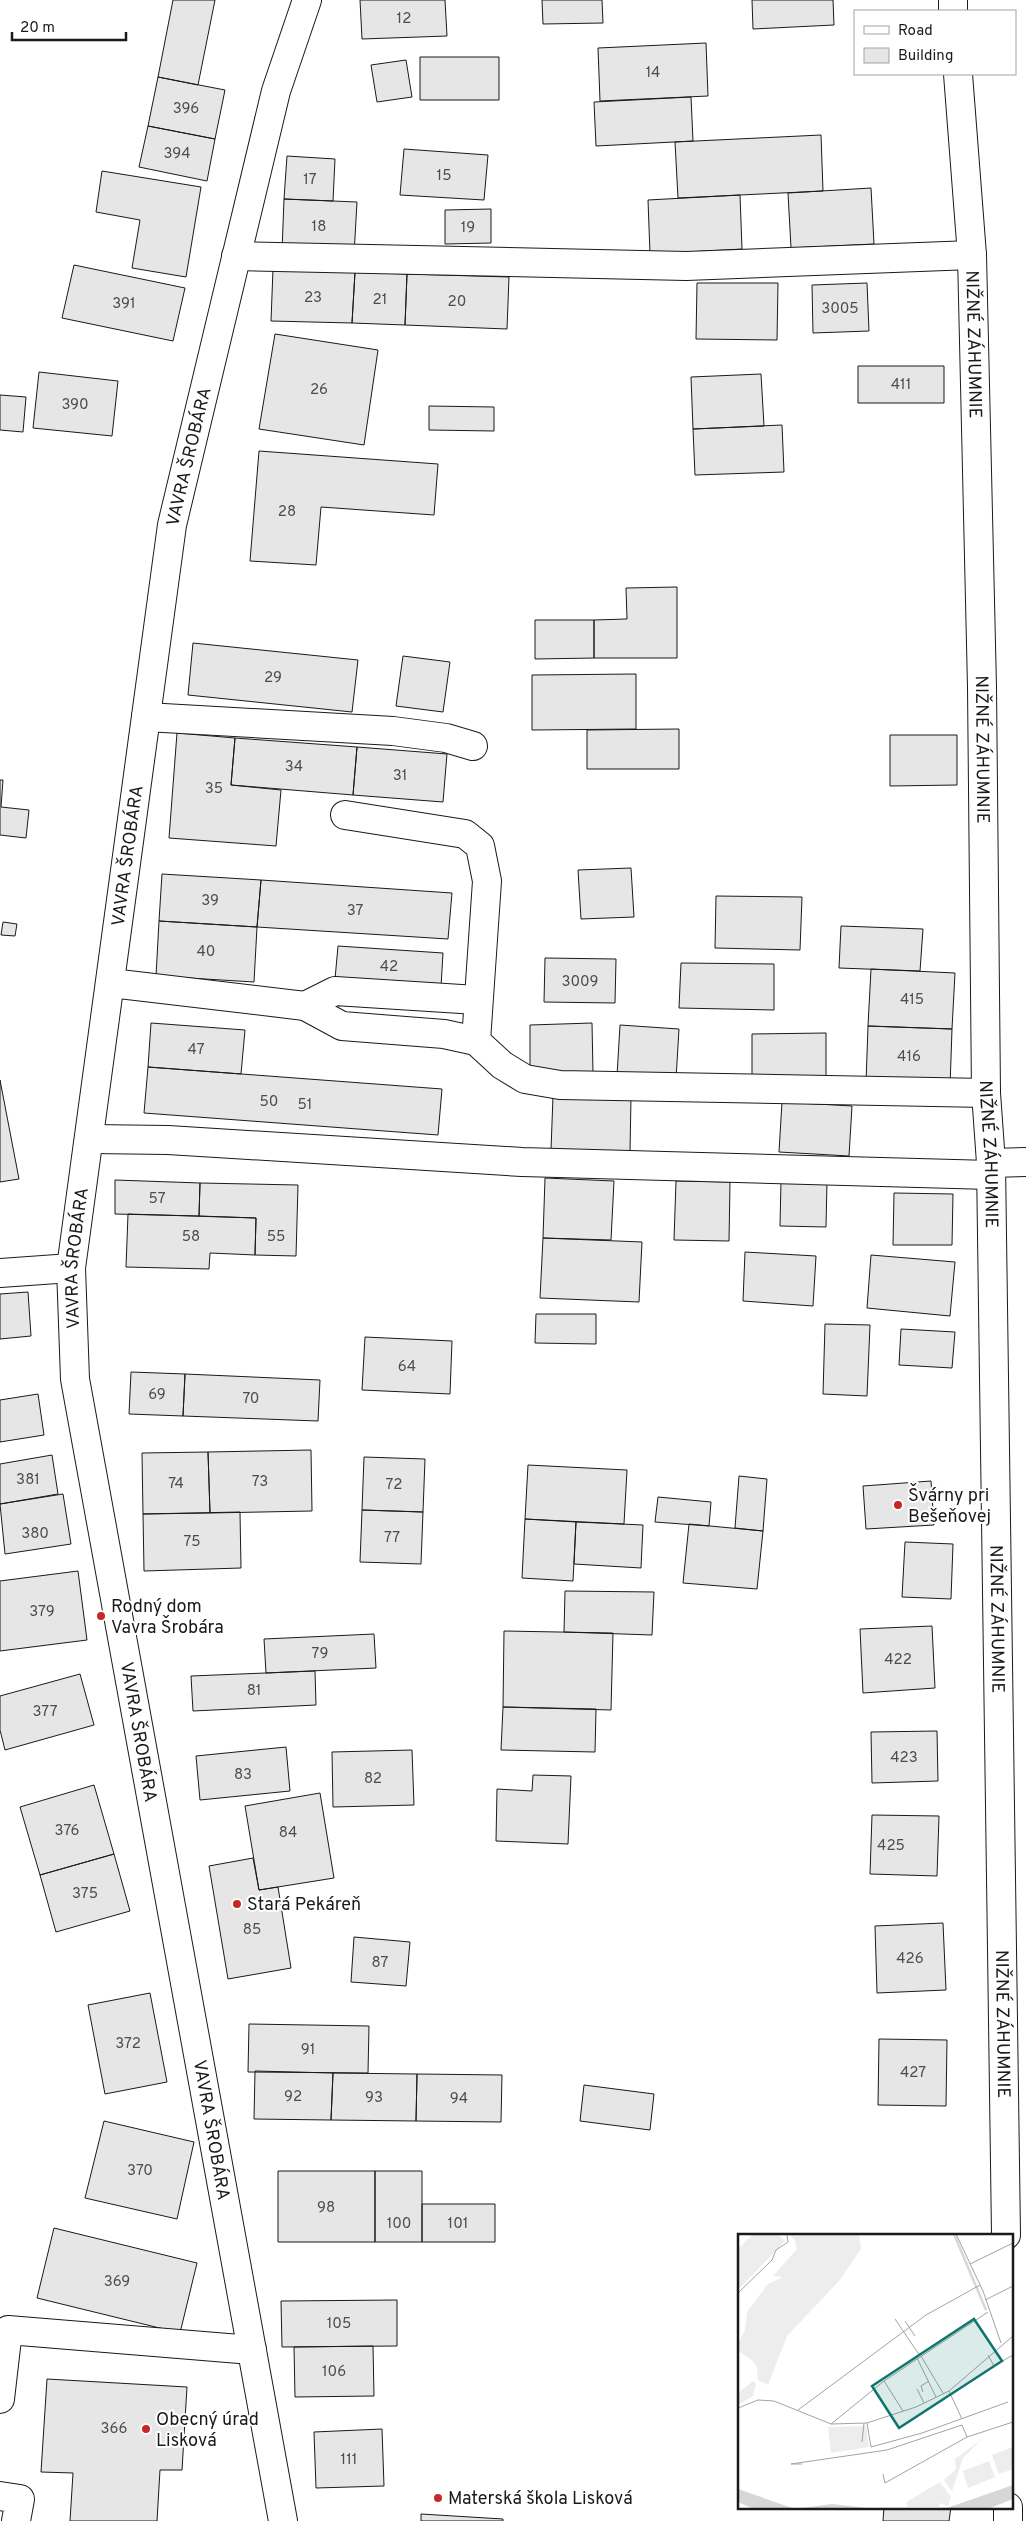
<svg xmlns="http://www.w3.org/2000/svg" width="1026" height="2521" viewBox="0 0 1026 2521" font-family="Overpass,sans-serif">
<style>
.building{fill:#e6e6e6;stroke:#1a1a1a}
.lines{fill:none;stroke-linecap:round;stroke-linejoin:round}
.minor-casing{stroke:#1a1a1a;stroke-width:30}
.minor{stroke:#fff;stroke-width:28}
.poi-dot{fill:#c62828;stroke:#fff;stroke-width:2}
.labels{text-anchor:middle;stroke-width:4;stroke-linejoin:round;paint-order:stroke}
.number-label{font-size:15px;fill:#4d4d4d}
.street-label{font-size:18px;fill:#1a1a1a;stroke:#fff}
.poi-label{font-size:18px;fill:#1a1a1a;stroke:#fff;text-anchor:start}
.inset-river{fill:none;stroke:#d7d7d7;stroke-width:2.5}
.inset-road{fill:none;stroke:#a3a3a3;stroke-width:1}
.view{fill:#0f766e;fill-opacity:0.15;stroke:#0f766e;stroke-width:2.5}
.inset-edge{fill:none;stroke:#1a1a1a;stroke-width:2.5}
</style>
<rect width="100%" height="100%" fill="#fff"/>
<path class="building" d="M173,0H215L198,85L158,77Z
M360,0H445L447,36L362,39Z
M542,0H602L603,23L543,24Z
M752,0H833L834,25L753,29Z
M706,43L708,96L600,101L598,48Z
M420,57H499V100H420Z
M406,60L412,97L377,102L371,65Z
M158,77L225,90L215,139L148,126Z
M691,97L693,141L596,146L594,102Z
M148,126L215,139L207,181L139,167Z
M821,135L823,191L678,198L675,142Z
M404,149L488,155L484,200L400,195Z
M287,156L335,159L333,201L284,199Z
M102,171L201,187L186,277L132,268L140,220L96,212Z
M871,188L874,244L791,248L788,193Z
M740,195L742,249L650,254L648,200Z
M284,199L357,202L354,255L282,251Z
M491,209V243L445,244V210Z
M74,265L185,288L173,341L62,318Z
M273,269L355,272L352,323L271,321Z
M355,272L407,274L405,325L352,323Z
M407,274L509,277L507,329L405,325Z
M697,283H778L777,340L696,339Z
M867,283L869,331L813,333L812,285Z
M275,334L378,350L364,445L259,429Z
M858,366H944V403H858Z
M39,372L118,381L112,436L33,428Z
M761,374L764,426L693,429L691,377Z
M0,395L26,397L23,432L0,430Z
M429,406L494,407V431L429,430Z
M782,425L784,472L695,475L693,429Z
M259,451L438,464L434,515L321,507L316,565L250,561Z
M677,587V658H594V620L627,619L626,588Z
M535,620H594V658L535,659Z
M193,643L358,660L352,712L188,695Z
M403,656L450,662L443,712L396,706Z
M636,674V729L532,730V675Z
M679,729V769H587V730Z
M177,733L235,738L231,785L281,790L276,846L169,838Z
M890,735H957V785L890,786Z
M235,738L357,747L353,795L231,785Z
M357,747L447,754L443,802L353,795Z
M0,780H3L1,807L29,810L26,838L0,835Z
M631,868L634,917L581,919L578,870Z
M162,874L261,880L257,927L159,921Z
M261,880L452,893L448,939L257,927Z
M716,896L802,897L800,950L715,948Z
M159,921L257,927L254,982L156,976Z
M3,922L17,924L15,936L1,935Z
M841,926L923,929L920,971L839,968Z
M338,946L443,953L441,987L335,979Z
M545,958L616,959L615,1003L544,1002Z
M681,963L774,964V1010L679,1008Z
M871,969L955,973L952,1029L868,1026Z
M151,1023L245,1030L241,1074L148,1067Z
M592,1023L593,1073L530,1074V1025Z
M620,1025L679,1029L676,1079L617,1076Z
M868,1026L952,1029L950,1087L866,1083Z
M826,1033V1083L752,1084V1034Z
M148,1067L442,1089L438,1135L144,1113Z
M0,1080L19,1179L0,1182Z
M553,1096L631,1097L630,1152L551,1150Z
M782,1102L852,1106L849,1156L779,1152Z
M545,1178L614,1181L611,1240L543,1238Z
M115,1180L200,1183L199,1216L115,1214Z
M781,1180L827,1181L826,1227L780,1226Z
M676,1181L730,1182L729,1241L674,1240Z
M200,1183L298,1185L296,1256L255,1255L256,1218L199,1216Z
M894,1193L953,1194L952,1245H893Z
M128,1214L256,1218L255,1255L210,1253L209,1269L126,1267Z
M543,1238L642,1242L639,1302L540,1298Z
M745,1252L816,1256L813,1306L743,1301Z
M871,1255L955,1262L950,1316L867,1308Z
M28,1292L31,1336L0,1339V1294Z
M536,1314H596V1344L535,1343Z
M825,1324L870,1325L867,1396L823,1394Z
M901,1329L955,1332L952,1368L899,1365Z
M365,1337L452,1341L450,1394L362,1390Z
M131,1372L185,1374L183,1416L129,1414Z
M185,1374L320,1380L318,1421L183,1416Z
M38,1394L44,1435L0,1442V1400Z
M311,1450L312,1511L210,1513L208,1452Z
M208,1452L210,1513L143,1514L142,1453Z
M52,1455L58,1494L0,1504V1464Z
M364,1457L425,1459L423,1512L362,1510Z
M528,1465L627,1470L624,1524L525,1519Z
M739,1476L767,1479L763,1531L735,1528Z
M931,1481L934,1525L866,1529L863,1486Z
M63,1494L71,1544L5,1554L0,1504Z
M658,1497L711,1502L709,1526L655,1522Z
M362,1510L423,1512L421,1564L360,1562Z
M240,1512L241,1568L144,1571L143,1514Z
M525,1519L576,1522L573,1581L522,1578Z
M576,1522L643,1525L641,1568L574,1564Z
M689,1524L763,1531L757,1589L683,1583Z
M905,1542L953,1544L951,1599L902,1597Z
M78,1571L87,1640L0,1651V1581Z
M565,1591L654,1592L652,1635L564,1632Z
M932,1626L935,1688L863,1693L860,1629Z
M504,1631L613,1633L611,1710L503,1707Z
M374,1634L376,1668L266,1673L264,1639Z
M315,1671L316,1705L193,1711L191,1676Z
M80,1674L94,1725L5,1750L0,1730V1696Z
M503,1707L596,1709L595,1752L501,1750Z
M937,1731L938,1781L872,1783L871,1732Z
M286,1747L290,1791L200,1800L196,1756Z
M412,1750L414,1805L333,1807L332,1752Z
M533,1775L571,1776L568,1844L496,1841L497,1789L532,1791Z
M94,1785L114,1854L40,1875L20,1807Z
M320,1793L334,1878L259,1890L245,1806Z
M872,1815L939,1816L937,1876L870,1874Z
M114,1854L130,1911L56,1932L40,1875Z
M253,1858L259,1890L278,1887L291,1968L228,1979L209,1866Z
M943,1923L946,1990L877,1993L875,1926Z
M354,1937L410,1942L406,1986L351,1982Z
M150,1993L167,2082L105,2094L88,2005Z
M249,2024L369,2026L368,2073L248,2072Z
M879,2039L947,2040L946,2106L878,2105Z
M255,2071L333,2073L331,2120L254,2119Z
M333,2073L417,2074L416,2121L331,2120Z
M417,2074L502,2075L501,2122L416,2121Z
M584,2085L654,2094L650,2130L580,2121Z
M104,2121L194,2142L177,2219L85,2198Z
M278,2171H375V2242H278Z
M375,2171H422V2242H375Z
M422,2204H495V2242H422Z
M54,2228L197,2263L180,2333L37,2298Z
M397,2300V2346L282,2347L281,2301Z
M373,2346L374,2396L295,2397L294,2347Z
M47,2379L187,2387L182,2470H160L157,2521H70L73,2473L41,2472Z
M382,2429L384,2486L316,2488L314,2432Z
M884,2507H951L949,2521H883Z
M421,2514L503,2519V2521H421Z"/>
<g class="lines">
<g class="minor-casing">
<g id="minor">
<path d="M953,0V11"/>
<path id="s1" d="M958,74L972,255L982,687L986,1093L991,1163L1006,2235"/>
<path d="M236,256L686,266L972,255"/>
<path d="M146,717L393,731L446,738L473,746"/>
<path d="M345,815L465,834L480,846L487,881L476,1041"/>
<path d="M111,983L305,1006L342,1026L444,1034L476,1041L502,1065L525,1079L560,1085L986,1093"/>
<path d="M305,1006L335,991L477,1000"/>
<path d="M90,1139L168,1140L522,1162L991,1175"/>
<path d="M991,1163L1026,1162"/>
<path d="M0,1273L71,1268"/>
<path d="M0,2399L8,2330L252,2350"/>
<path d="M0,2496L20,2499L16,2521"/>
<path id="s2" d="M283,2521L75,1379L71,1268L172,525L276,91L307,0"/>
<path d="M1008,2521V2507"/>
</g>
</g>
<use href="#minor" class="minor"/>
</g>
<g class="poi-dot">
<circle cx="898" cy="1505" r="5"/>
<circle cx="101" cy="1616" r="5"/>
<circle cx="237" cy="1904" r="5"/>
<circle cx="146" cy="2429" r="5"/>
<circle cx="438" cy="2498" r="5"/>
</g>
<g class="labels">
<g class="number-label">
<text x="404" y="23">12</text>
<text x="653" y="77">14</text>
<text x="186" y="113">396</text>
<text x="177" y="158">394</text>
<text x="444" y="180">15</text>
<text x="310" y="184">17</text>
<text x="319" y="231">18</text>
<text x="468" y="232">19</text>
<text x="313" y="302">23</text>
<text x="380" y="304">21</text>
<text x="457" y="306">20</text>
<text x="124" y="308">391</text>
<text x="840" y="313">3005</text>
<text x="901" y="389">411</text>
<text x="319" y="394">26</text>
<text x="75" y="409">390</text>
<text x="287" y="516">28</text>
<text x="273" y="682">29</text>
<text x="294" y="771">34</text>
<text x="400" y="780">31</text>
<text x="214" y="793">35</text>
<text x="210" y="905">39</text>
<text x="355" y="915">37</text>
<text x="206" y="956">40</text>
<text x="389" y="971">42</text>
<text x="580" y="986">3009</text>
<text x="912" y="1004">415</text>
<text x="196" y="1054">47</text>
<text x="909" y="1061">416</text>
<text x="269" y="1106">50</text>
<text x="305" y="1109">51</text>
<text x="157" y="1203">57</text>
<text x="191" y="1241">58</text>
<text x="276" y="1241">55</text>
<text x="407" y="1371">64</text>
<text x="157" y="1399">69</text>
<text x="251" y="1403">70</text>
<text x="28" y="1484">381</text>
<text x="260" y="1486">73</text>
<text x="176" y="1488">74</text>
<text x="394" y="1489">72</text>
<text x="35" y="1538">380</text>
<text x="392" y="1542">77</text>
<text x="192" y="1546">75</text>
<text x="42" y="1616">379</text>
<text x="320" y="1658">79</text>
<text x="898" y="1664">422</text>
<text x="254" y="1695">81</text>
<text x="45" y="1716">377</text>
<text x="904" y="1762">423</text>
<text x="243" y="1779">83</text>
<text x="373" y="1783">82</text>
<text x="67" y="1835">376</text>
<text x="288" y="1837">84</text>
<text x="891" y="1850">425</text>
<text x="85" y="1898">375</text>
<text x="252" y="1934">85</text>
<text x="910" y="1963">426</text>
<text x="380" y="1967">87</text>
<text x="128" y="2048">372</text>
<text x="308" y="2054">91</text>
<text x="913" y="2077">427</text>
<text x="293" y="2101">92</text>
<text x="374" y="2102">93</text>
<text x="459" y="2103">94</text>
<text x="140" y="2175">370</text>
<text x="326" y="2212">98</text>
<text x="399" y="2228">100</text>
<text x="458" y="2228">101</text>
<text x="117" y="2286">369</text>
<text x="339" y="2328">105</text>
<text x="334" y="2376">106</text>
<text x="114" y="2433">366</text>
<text x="349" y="2464">111</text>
</g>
<g class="street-label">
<text dy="6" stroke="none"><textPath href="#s1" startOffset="271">NIŽNÉ ZÁHUMNIE</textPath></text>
<text dy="6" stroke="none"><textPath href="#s2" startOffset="2092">VAVRA ŠROBÁRA</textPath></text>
<text dy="6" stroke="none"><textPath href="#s1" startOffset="676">NIŽNÉ ZÁHUMNIE</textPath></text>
<text dy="6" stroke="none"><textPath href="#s2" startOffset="1688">VAVRA ŠROBÁRA</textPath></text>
<text dy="6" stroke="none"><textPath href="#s1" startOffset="1081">NIŽNÉ ZÁHUMNIE</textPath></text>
<text dy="6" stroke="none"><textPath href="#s2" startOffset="1282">VAVRA ŠROBÁRA</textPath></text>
<text dy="6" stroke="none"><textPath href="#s1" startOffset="1546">NIŽNÉ ZÁHUMNIE</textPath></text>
<text transform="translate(139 1732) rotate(80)" y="6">VAVRA ŠROBÁRA</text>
<text dy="6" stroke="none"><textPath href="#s1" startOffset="1951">NIŽNÉ ZÁHUMNIE</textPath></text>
<text transform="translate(212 2130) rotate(80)" y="6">VAVRA ŠROBÁRA</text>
</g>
<g class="poi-label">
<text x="908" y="1501">Švárny pri<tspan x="908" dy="21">Bešeňovej</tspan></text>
<text x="111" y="1612">Rodný dom<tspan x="111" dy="21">Vavra Šrobára</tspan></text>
<text x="247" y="1910">Stará Pekáreň</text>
<text x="156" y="2425">Obecný úrad<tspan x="156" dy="21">Lisková</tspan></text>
<text x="448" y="2504">Materská škola Lisková</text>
</g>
</g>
<g transform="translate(738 2234)">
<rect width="275" height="275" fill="#fff"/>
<path d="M15,0H40L47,7L0,56V15ZM50,0H121L123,15L101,47L49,102L30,151L20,146L19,133L14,126L0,117V109L7,96L9,78L30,50L45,43L35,42L59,15L56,5ZM15,147L18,150L15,162L0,171V159ZM128,192L131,213L93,219L90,193ZM244,205L225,224L214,257L206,246L218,235L217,225ZM275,213V235L261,240L254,221ZM251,227L257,243L230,254L225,237ZM202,248L213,263L210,272L202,269L201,273H170L168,269L170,267Z" fill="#ededed"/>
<path d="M275,251V265L252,274L206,275ZM0,255L57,275L94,270L138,275H16L0,268Z" fill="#d7d7d7"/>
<path class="inset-river" d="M216,0L248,76"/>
<path class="inset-road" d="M218,0L245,57L263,109M232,30L275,9M0,59L34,26L38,16L50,8L49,0M247,66L275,52M157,85L182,122M167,87L177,102M250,121L256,132L275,121M183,122L205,159M179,124L198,163M146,147L165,177M179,155L186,169M211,157L224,185M185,158L183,152L191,147M0,174L20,166L36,167L93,190L129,189L178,173L211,157L275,102M60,176L188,81L242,51M129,189L133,213L184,199L270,168M93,190L146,147L250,78M124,208L126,189M64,230H53L149,216L224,191L229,203L275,188M145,240L147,249L229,203"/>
<path class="view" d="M236,85L264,127L161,194L134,152Z"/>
<rect width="275" height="275" class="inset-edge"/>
</g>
<rect x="854" y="10" width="162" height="65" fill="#ffffff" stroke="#a3a3a3"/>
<rect x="864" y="26" width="25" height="8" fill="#ffffff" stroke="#a3a3a3"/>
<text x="898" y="35" font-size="15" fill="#1a1a1a">Road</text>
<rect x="864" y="48" width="25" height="15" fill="#e6e6e6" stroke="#a3a3a3"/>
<text x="898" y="60" font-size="15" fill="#1a1a1a">Building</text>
<path d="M12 32v8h114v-8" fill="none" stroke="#1a1a1a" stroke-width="2.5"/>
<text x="20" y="32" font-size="15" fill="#1a1a1a" stroke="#ffffff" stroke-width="4" paint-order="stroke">20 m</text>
</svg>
